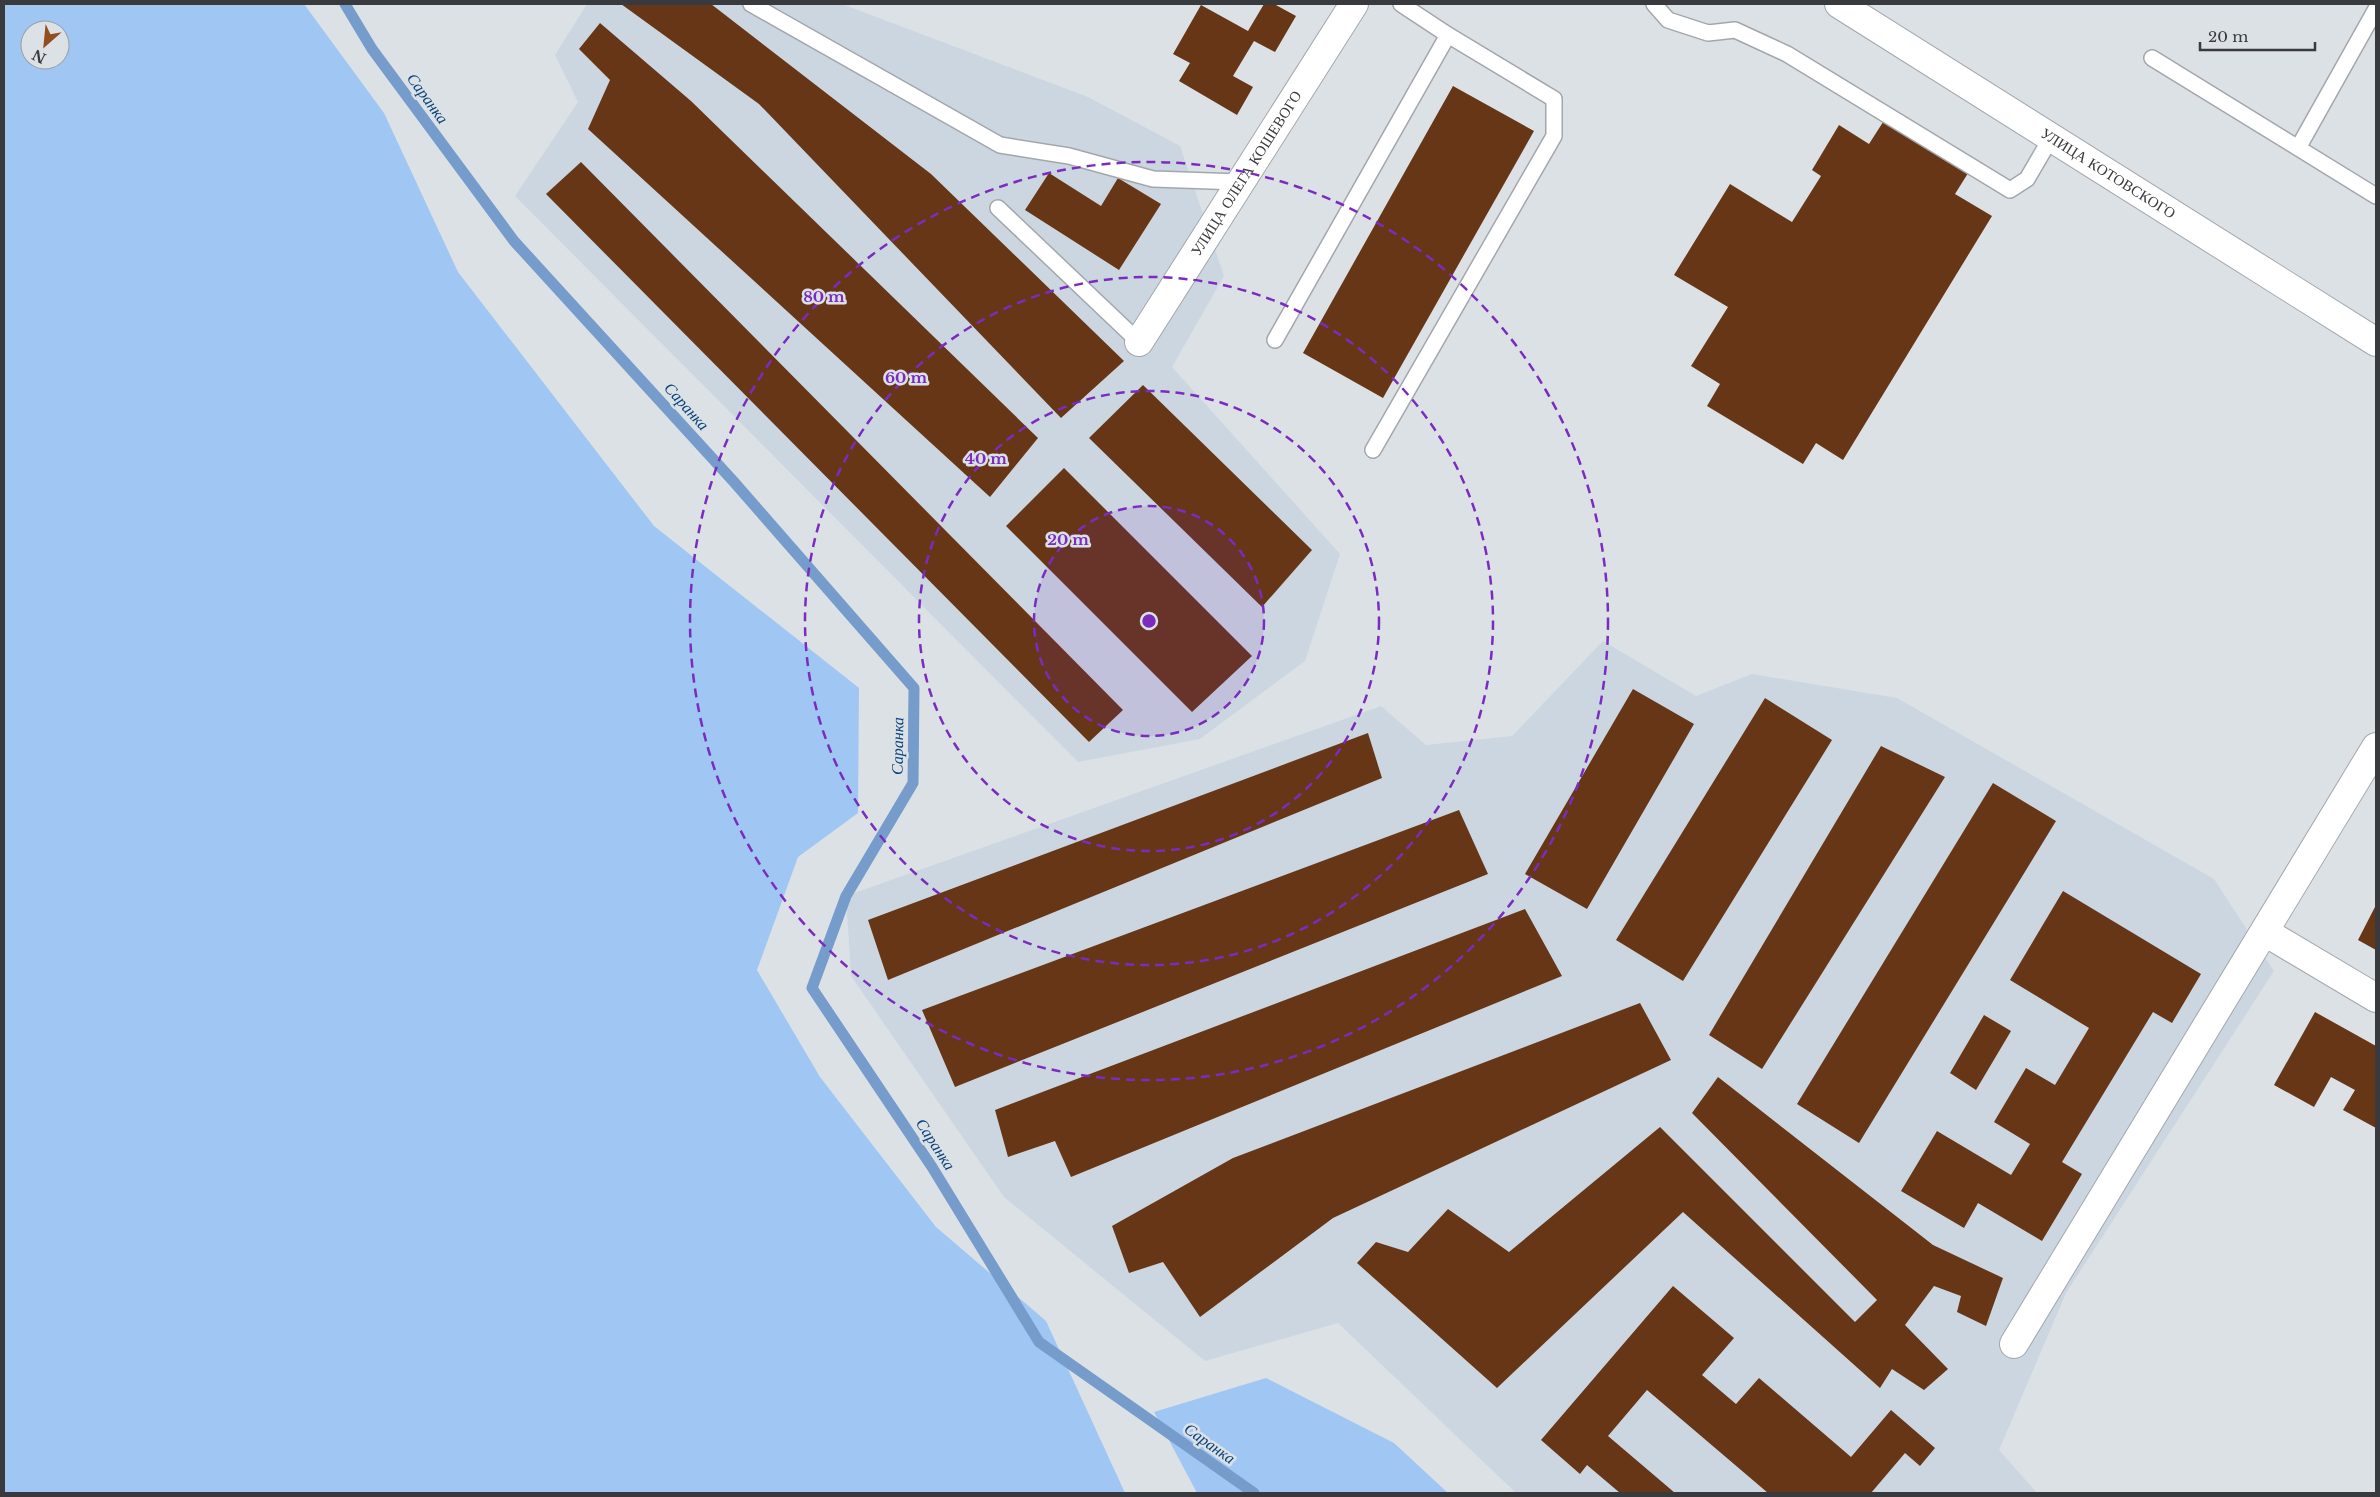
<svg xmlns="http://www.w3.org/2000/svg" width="2380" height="1497" viewBox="0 0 2380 1497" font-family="'Libre Baskerville',serif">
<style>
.built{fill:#ccd6e1}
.green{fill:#a0c6f4;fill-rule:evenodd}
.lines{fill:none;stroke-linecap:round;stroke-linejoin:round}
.stream{stroke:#759ccb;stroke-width:11}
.building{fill:#663616}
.lane-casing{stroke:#a3a7ac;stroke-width:18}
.street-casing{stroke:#a3a7ac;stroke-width:30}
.lane{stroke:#fff;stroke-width:15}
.street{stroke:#fff;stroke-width:28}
.ring{fill:none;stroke:#7b2cbf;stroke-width:2.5;stroke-dasharray:9 6}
.labels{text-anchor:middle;stroke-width:5;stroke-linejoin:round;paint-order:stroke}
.street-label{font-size:15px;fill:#393a3d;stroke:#dce1e6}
.water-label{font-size:16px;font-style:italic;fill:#09417a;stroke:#dce1e6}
.centre{fill:#7b2cbf;stroke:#dce1e6;stroke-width:2.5}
.ring-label{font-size:15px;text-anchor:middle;font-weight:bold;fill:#7b2cbf;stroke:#dce1e6;stroke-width:5;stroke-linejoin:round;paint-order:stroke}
</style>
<rect width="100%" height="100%" fill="#dce1e6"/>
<path class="built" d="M587,4H842L1088,97L1180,146L1224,276L1172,367L1340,554L1305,661L1200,739L1078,762L515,196L578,102L555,55Z
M1603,641L1696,696L1752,674L1897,698L2214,879L2274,971L2066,1293L1999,1450L2037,1493H1516L1338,1323L1205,1361L1004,1197L851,976L846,896L1381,706L1426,745L1512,736Z"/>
<path class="green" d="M4,4H304L384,113L458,272L654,526L859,688L858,813L798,857L757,970L820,1077L936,1227L1046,1321L1125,1493H4ZM30,30H60V60H30Z
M1266,1378L1394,1443L1448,1493H1197L1154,1412Z"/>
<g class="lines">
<path class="stream" d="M345,4L372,49L514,241L734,482L914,688L913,783L846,896L812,988L932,1167L1039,1342L1254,1493"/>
</g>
<path class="building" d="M621,4H711L931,174L1124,361L1061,418L759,104Z
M1264,4H1274L1296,16L1275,52L1254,41L1233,76L1253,87L1237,115L1179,81L1190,63L1173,54L1201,5L1248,31Z
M600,23L691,101L1038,438L990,497L588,129L610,80L579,49Z
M1453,86L1534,131L1383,398L1303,353Z
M1885,119L1970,170L1955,194L1992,216L1843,460L1816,443L1803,464L1707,406L1720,384L1691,366L1728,307L1674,275L1730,184L1792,222L1821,176L1812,170L1839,125L1869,144Z
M581,162L1123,710L1089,742L546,194Z
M1049,173L1101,206L1118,178L1161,204L1119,270L1025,210Z
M1143,385L1312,550L1262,607L1089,438Z
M1064,468L1252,656L1192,712L1006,526Z
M1633,689L1694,724L1587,909L1525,874Z
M1765,698L1832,740L1683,981L1616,940Z
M1368,733L1382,778L888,980L868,920Z
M1881,746L1945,777L1762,1069L1709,1035Z
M1993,783L2056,821L1859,1143L1797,1104Z
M1459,810L1488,874L955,1087L922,1010Z
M2063,891L2201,974L2172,1023L2153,1012L2062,1162L2082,1174L2042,1241L1978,1203L1964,1228L1901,1191L1937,1131L2011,1175L2030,1144L1994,1122L2026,1068L2055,1085L2089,1028L2010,980Z
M2376,905V950L2358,940Z
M1525,909L1562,976L1071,1177L1055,1141L1008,1157L995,1110Z
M1640,1003L1671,1060L1333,1218L1200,1317L1163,1262L1129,1273L1112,1226L1233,1158Z
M2315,1012L2376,1046V1128L2343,1110L2355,1090L2331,1077L2314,1107L2274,1085Z
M1984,1015L2011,1031L1976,1090L1950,1073Z
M1718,1077L1933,1245L2003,1278L1986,1326L1957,1312L1961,1296L1934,1286L1905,1325L1948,1369L1924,1390L1892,1369L1880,1388L1683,1212L1497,1388L1357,1263L1376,1242L1408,1252L1448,1209L1509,1252L1660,1127L1855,1322L1877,1300L1692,1113Z
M1673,1286L1734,1338L1702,1375L1736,1404L1759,1378L1851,1457L1891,1410L1935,1448L1920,1466L1905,1453L1871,1493H1768L1647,1390L1608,1436L1675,1493H1620L1587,1465L1580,1474L1541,1440Z"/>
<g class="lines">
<g class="lane-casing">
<path id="lane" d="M751,4L1000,145L1069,156L1153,179L1240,182
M1654,4L1668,20L1708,33L1735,30L1787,54L2010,190L2027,179L2051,138
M2152,58L2376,196
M2298,148L2376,9
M998,208L1139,342
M1275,340L1448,35
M1373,450L1554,136V99L1448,35L1401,4"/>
</g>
<g class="street-casing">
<g id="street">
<path id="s1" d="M1839,4L2376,342"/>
<path id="s2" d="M1139,342L1354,4"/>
<path d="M2265,932L2376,998"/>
<path d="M2014,1344L2376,747"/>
</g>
</g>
<use href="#lane" class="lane"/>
<use href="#street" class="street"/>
</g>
<circle cx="1149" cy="621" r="115" fill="#7b2cbf" fill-opacity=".12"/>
<g class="ring">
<circle cx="1149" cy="621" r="115"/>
<circle cx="1149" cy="621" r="230"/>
<circle cx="1149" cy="621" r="344"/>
<circle cx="1149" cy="621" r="459"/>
</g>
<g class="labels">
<g class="street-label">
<text dy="5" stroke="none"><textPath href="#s2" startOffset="200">УЛИЦА ОЛЕГА КОШЕВОГО</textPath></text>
<text dy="5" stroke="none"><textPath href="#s1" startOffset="318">УЛИЦА КОТОВСКОГО</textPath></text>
</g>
<g class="water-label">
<text transform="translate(428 98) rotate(54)" y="6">Саранка</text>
<text transform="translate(687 406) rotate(48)" y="6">Саранка</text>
<text transform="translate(897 746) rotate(-89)" y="6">Саранка</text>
<text transform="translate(936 1144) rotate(57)" y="6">Саранка</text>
<text transform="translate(1210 1443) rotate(35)" y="6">Саранка</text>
</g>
</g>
<circle cx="1149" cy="621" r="8" class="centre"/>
<g class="ring-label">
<text x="824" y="302">80 m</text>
<text x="906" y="383">60 m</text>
<text x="986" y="464">40 m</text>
<text x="1068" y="545">20 m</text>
</g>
<rect width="2380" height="1497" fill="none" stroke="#393a3d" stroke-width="10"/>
<g transform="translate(45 45) rotate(207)"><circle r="24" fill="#dce1e6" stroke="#9b9ea2"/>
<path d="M0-4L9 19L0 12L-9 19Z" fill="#914e1f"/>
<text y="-8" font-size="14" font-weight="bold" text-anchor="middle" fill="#393a3d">N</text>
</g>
<path d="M2200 42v8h115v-8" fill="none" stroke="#393a3d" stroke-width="2.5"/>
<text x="2208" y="42" font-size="15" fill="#393a3d" stroke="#dce1e6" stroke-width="4" paint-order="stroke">20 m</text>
</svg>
